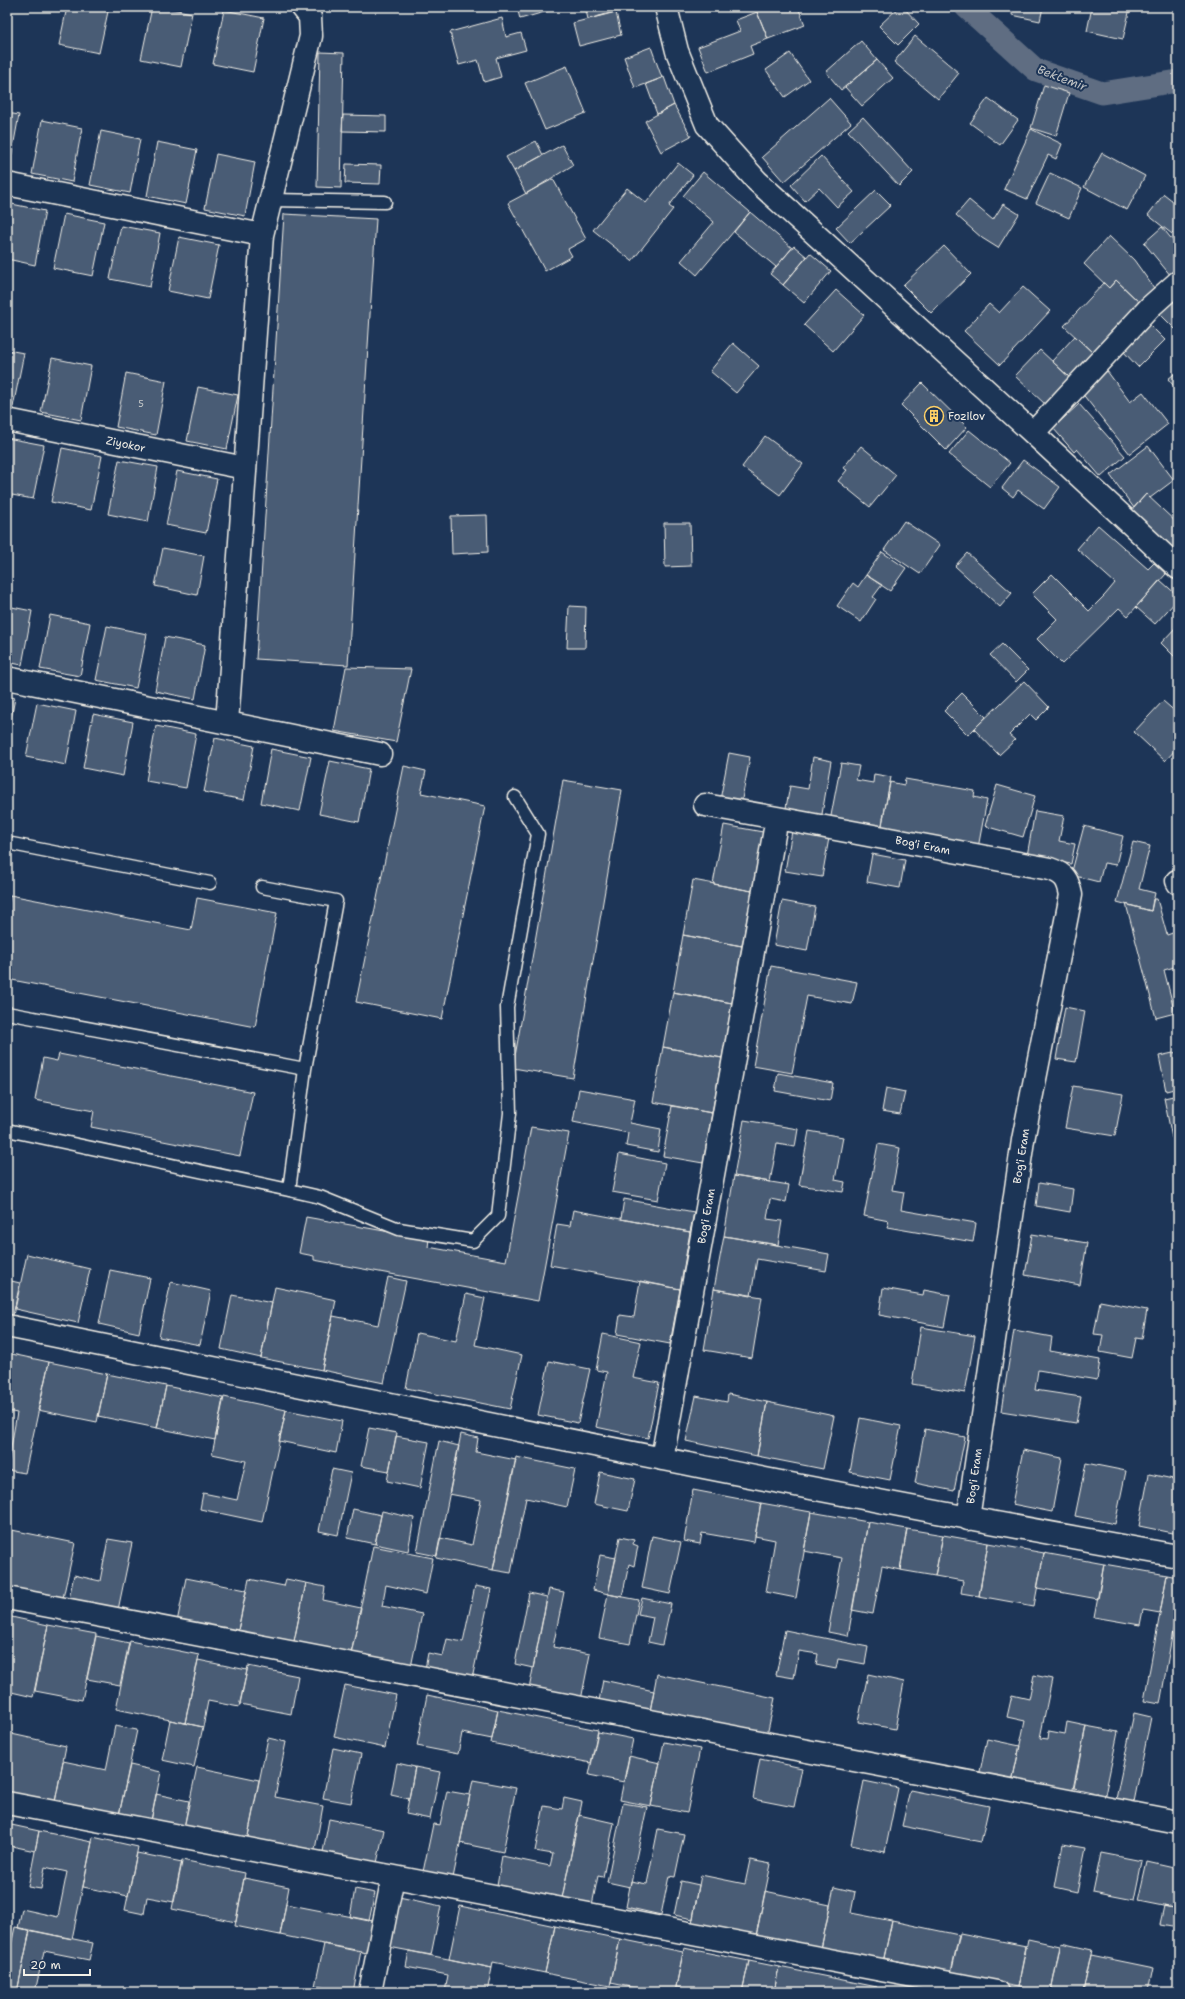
<svg xmlns="http://www.w3.org/2000/svg" width="1185" height="1999" viewBox="0 0 1185 1999" font-family="'Shantell Sans',sans-serif">
<style>
.lines{fill:none;stroke-linecap:round;stroke-linejoin:round}
.canal{stroke:#5e6d82;stroke-width:23}
.building{fill:#485b74;stroke:#f4f1e8}
.service-casing{stroke:#f4f1e8;stroke-width:15}
.minor-casing{stroke:#f4f1e8;stroke-width:25}
.service{stroke:#1d3557;stroke-width:12}
.minor{stroke:#1d3557;stroke-width:22}
.labels{text-anchor:middle;stroke-width:4;stroke-linejoin:round;paint-order:stroke}
.number-label{font-size:9px;fill:#c9cccb}
.poi-label{font-size:11px;fill:#f4f1e8;stroke:#1d3557;text-anchor:start}
.street-label{font-size:11px;fill:#f4f1e8;stroke:#1d3557}
.water-label{font-size:12px;font-style:italic;fill:#c0c3c4;stroke:#1d3557}
</style>
<rect width="100%" height="100%" fill="#1d3557"/>
<filter id="ink" filterUnits="userSpaceOnUse"><feTurbulence type="fractalNoise" baseFrequency=".025" numOctaves="2"/><feDisplacementMap in="SourceGraphic" scale="8" xChannelSelector="R" yChannelSelector="G"/><feConvolveMatrix kernelMatrix="1 2 1 2 8 2 1 2 1" color-interpolation-filters="sRGB"/></filter>
<g filter="url(#ink)">
<g class="lines">
<path class="canal" d="M966,7L1036,70L1102,93L1178,81"/>
</g>
<path class="building" d="M7,7H10L7,23Z
M67,7H109L99,53L59,45Z
M152,7H162L192,13L181,67L141,59Z
M517,7H562L520,19Z
M585,7H633L588,19Z
M755,7H798L805,25L768,39Z
M899,7H903L919,24L898,45L879,26Z
M1013,7H1043L1040,21L1012,15Z
M1092,7L1130,8L1123,39L1087,31Z
M224,10L264,18L253,72L213,64Z
M616,12L621,35L579,46L573,23Z
M757,12L768,39L750,46L753,54L708,72L698,47L740,31L736,20Z
M502,18L506,37L521,33L526,50L496,58L501,77L484,82L478,60L459,65L450,32Z
M915,36L959,73L938,99L894,62Z
M861,41L877,60L841,90L826,72Z
M651,47L662,78L635,88L624,57Z
M320,52L344,53L341,188L317,187Z
M790,53L809,80L785,97L766,70Z
M877,60L893,78L862,106L845,87Z
M567,66L586,113L545,130L525,83Z
M664,77L674,105L657,114L646,84Z
M1044,85L1069,93L1056,136L1031,128Z
M829,98L851,123L784,182L762,157Z
M988,98L1018,120L1000,145L970,123Z
M674,105L691,136L661,152L645,121Z
M7,113L19,115L9,169H7Z
M343,115L386,116V132L342,131Z
M863,117L913,172L899,186L848,131Z
M42,120L82,128L72,182L32,174Z
M1031,129L1062,144L1056,159L1048,155L1027,199L1004,189Z
M101,131L140,139L130,193L90,185Z
M536,141L543,155L514,171L506,157Z
M157,142L197,150L186,204L147,196Z
M562,145L573,165L526,194L514,171Z
M1102,153L1145,176L1127,210L1084,187Z
M216,154L255,162L245,216L205,208Z
M821,156L854,192L837,207L819,188L805,201L791,185Z
M678,163L693,175L669,206L673,209L632,261L593,230L627,188L646,203Z
M346,164L381,165L380,184L345,183Z
M703,172L750,212L697,275L681,261L714,222L683,196Z
M1050,173L1082,188L1069,218L1036,203Z
M553,179L586,239L568,249L572,256L545,271L508,203Z
M876,190L891,205L850,243L836,228Z
M1164,194L1178,205V227L1172,234L1148,215Z
M969,200L993,220L1003,204L1019,214L998,248L982,238L956,215Z
M7,203L45,211L35,265L7,259Z
M750,212L792,248L776,267L734,232Z
M64,214L104,222L93,276L53,268Z
M284,214L376,219L348,665L256,659Z
M121,226L160,233L150,287L110,279Z
M1162,227L1178,247V270L1171,276L1144,243Z
M1109,236L1134,260L1154,288L1140,303L1116,280L1109,288L1084,264Z
M179,237L219,245L208,299L168,291Z
M794,246L807,257L783,285L770,274Z
M944,246L971,274L931,313L903,285Z
M810,253L831,271L804,303L783,285Z
M1116,280L1140,303L1093,353L1064,326L1104,283L1109,288Z
M1023,287L1050,311L1000,365L964,331L989,304L999,313Z
M836,290L864,315L833,351L804,325Z
M1178,295V326L1175,329L1159,313Z
M1149,324L1165,340L1138,367L1122,350Z
M1075,336L1093,353L1070,378L1052,361Z
M733,343L759,366L736,393L710,371Z
M7,350L24,353L13,407L7,406Z
M1040,350L1070,378L1046,405L1015,376Z
M52,358L91,366L81,420L41,412Z
M1107,371L1130,402L1143,392L1168,424L1130,454L1081,392Z
M1178,371V391L1168,379Z
M126,373L166,381L156,435L116,427Z
M922,383L967,427L946,450L901,405Z
M198,387L238,395L227,449L187,441Z
M1079,404L1125,456L1101,477L1077,449L1074,452L1053,428Z
M969,430L1010,463L990,487L949,454Z
M765,436L803,464L780,495L742,467Z
M7,438L44,445L33,499L7,494Z
M861,446L896,475L870,507L838,481L847,470L843,468Z
M1148,446L1174,480L1150,498L1146,494L1134,508L1110,475Z
M62,448L102,456L91,510L51,502Z
M119,460L158,467L148,522L108,514Z
M1023,460L1060,487L1044,509L1018,490L1013,497L1002,488Z
M177,471L217,479L206,533L166,525Z
M1146,494L1178,524V557L1129,513Z
M487,515L488,552L452,554L451,516Z
M904,521L940,545L920,574L884,550Z
M664,523H690L691,566L665,567Z
M1098,525L1148,569L1154,563L1166,574L1128,616L1119,608L1062,664L1037,639L1057,619L1032,594L1052,574L1089,611L1105,595L1115,583L1077,549Z
M163,548L204,556L197,595L155,586Z
M882,552L906,568L890,591L866,575Z
M967,553L1012,593L1000,607L955,566Z
M866,575L882,585L873,597L876,599L861,622L837,606L853,583L858,587Z
M1160,580L1178,596V599L1155,624L1136,607Z
M7,606L32,611L22,665L7,662Z
M569,606L586,607L585,648H567Z
M50,615L90,623L80,676L40,669Z
M1178,625V660L1161,643Z
M107,626L147,634L136,688L96,680Z
M165,637L205,645L195,699L155,691Z
M1002,644L1028,670L1016,682L990,655Z
M346,667L411,669L396,742L334,731Z
M1024,681L1049,707L1036,720L1030,714L1009,735L1015,740L999,755L974,729Z
M962,693L986,717L968,735L944,711Z
M7,696L15,698L7,739Z
M1163,701L1178,714V747L1165,761L1134,732Z
M37,703L76,711L66,765L26,757Z
M93,714L133,722L123,776L83,768Z
M156,726L196,734L186,788L146,781Z
M215,738L254,746L244,800L204,792Z
M271,749L311,757L300,811L261,803Z
M729,753L750,757L741,804L720,800Z
M813,757L831,761L821,820L785,813L790,786L808,789Z
M330,761L369,769L359,822L319,814Z
M841,763L859,766L856,780L873,783L874,774L891,777L881,830L830,821Z
M404,766L426,771L421,793L485,806L442,1019L356,1002Z
M905,779L975,791L974,797L987,800L978,848L881,830L890,782L904,785Z
M563,780L622,790L573,1078L513,1068Z
M997,785L1035,796L1023,837L985,826Z
M1035,811L1064,816L1059,841L1075,844L1071,864L1027,856Z
M724,825L763,832L752,891L713,884Z
M1084,826L1123,836L1116,865L1104,863L1099,882L1071,875Z
M792,831L829,838L822,877L785,871Z
M1133,842L1150,846L1139,889L1155,893L1151,911L1117,902Z
M872,854L905,860L900,888L867,882Z
M693,880L752,891L742,946L683,935Z
M10,895L191,930L197,898L277,913L255,1027L7,979V911Z
M1153,899H1157L1167,935L1178,931V966L1164,970L1175,1013L1156,1018L1126,904L1151,911Z
M782,901L815,907L807,951L774,945Z
M683,935L742,946L732,1003L673,992Z
M771,966L857,982L852,1004L807,996L792,1073L753,1066Z
M673,992L732,1003L722,1058L663,1047Z
M1065,1007L1085,1011L1076,1062L1056,1059Z
M663,1047L722,1058L712,1113L653,1102Z
M1178,1052V1088L1166,1091L1159,1056Z
M59,1054L253,1092L240,1156L91,1127L94,1111L35,1100L43,1058L57,1061Z
M778,1073L833,1083L830,1101L775,1091Z
M1073,1086L1123,1094L1115,1136L1065,1128Z
M886,1088L905,1092L900,1114L882,1111Z
M579,1089L635,1099L630,1123L661,1129L658,1152L626,1146L628,1133L573,1122Z
M1178,1095V1137L1172,1138L1164,1098Z
M672,1106L712,1113L703,1163L663,1156Z
M744,1120L798,1129L795,1147L777,1144L770,1182L734,1176Z
M531,1127L569,1133L538,1301L314,1260V1256L299,1253L306,1217L429,1239L428,1247L506,1261Z
M809,1131L843,1137L835,1180L845,1182L843,1192L799,1185Z
M878,1144L900,1148L892,1190L904,1192L901,1210L976,1223L973,1242L887,1227L889,1221L864,1216Z
M619,1154L665,1163L658,1200L612,1192Z
M734,1176L789,1185L786,1202L770,1199L767,1219L782,1221L778,1245L724,1236Z
M1039,1183L1073,1189L1070,1212L1036,1206Z
M624,1199L694,1212L690,1232L621,1219Z
M573,1210L690,1232L680,1289L550,1265L557,1224L570,1226Z
M1032,1234L1087,1243L1080,1285L1025,1275Z
M724,1236L829,1254L826,1271L757,1259L751,1296L714,1289Z
M27,1254L90,1269L78,1323L15,1309Z
M110,1270L150,1278L139,1333L99,1324Z
M388,1277L406,1281L384,1383L322,1370L333,1316L378,1325Z
M7,1280L20,1283L12,1320L7,1319Z
M640,1281L680,1289L670,1344L617,1334L620,1315L634,1317Z
M171,1282L211,1291L200,1345L159,1337Z
M275,1287L336,1300L322,1370L261,1358Z
M883,1288L923,1295L924,1290L950,1295L944,1327L879,1315Z
M714,1289L762,1297L752,1358L704,1350Z
M466,1294L485,1298L475,1345L522,1355L510,1409L406,1388L417,1333L456,1341Z
M232,1295L272,1303L261,1358L221,1349Z
M1100,1301L1147,1310L1142,1339L1136,1338L1132,1358L1100,1352L1103,1335L1094,1334Z
M921,1327L975,1336L965,1393L912,1384Z
M1014,1330L1052,1337L1050,1351L1100,1360L1097,1380L1038,1370L1035,1390L1081,1397L1076,1423L1001,1411Z
M603,1334L641,1342L633,1378L659,1383L648,1438L596,1427L607,1372L596,1370Z
M7,1353L49,1362L25,1473L7,1470L17,1413L7,1411Z
M549,1361L590,1369L578,1423L538,1415Z
M49,1362L107,1374L97,1422L38,1410Z
M107,1374L166,1386L157,1428L98,1416Z
M166,1386L223,1398L215,1440L157,1428Z
M728,1394L767,1402L757,1456L686,1441L696,1396L727,1402Z
M224,1397L286,1410L262,1522L200,1509L203,1493L237,1500L246,1461L212,1454Z
M767,1402L834,1416L823,1469L757,1456Z
M286,1410L342,1421L336,1453L279,1441Z
M860,1418L901,1426L890,1480L850,1472Z
M369,1428L397,1433L389,1471L361,1466Z
M925,1429L965,1437L954,1491L915,1483Z
M461,1434L478,1438L476,1452L516,1460L493,1570L436,1558L440,1538L472,1545L481,1500L449,1494Z
M396,1436L429,1442L420,1488L387,1481Z
M439,1441L459,1446L437,1556L417,1552Z
M1023,1450L1062,1458L1052,1512L1012,1504Z
M516,1457L575,1469L567,1507L526,1498L511,1573L493,1570Z
M1086,1463L1126,1471L1115,1524L1075,1516Z
M332,1469L351,1473L338,1535L319,1531Z
M600,1472L635,1479L628,1511L594,1504Z
M1149,1474L1178,1480V1534L1139,1526Z
M693,1490L761,1503L754,1542L702,1533L700,1544L684,1541Z
M761,1503L811,1512L796,1598L766,1592L775,1540L755,1536Z
M353,1509L381,1515L375,1544L347,1538Z
M382,1511L414,1518L408,1551L375,1544Z
M811,1512L868,1522L848,1636L828,1632L842,1558L804,1551Z
M868,1522L907,1529L900,1570L882,1566L873,1614L852,1610Z
M7,1529L75,1543L63,1598L7,1587Z
M907,1529L943,1535L935,1576L900,1570Z
M943,1535L988,1543L979,1596L961,1593L963,1581L935,1576Z
M652,1536L681,1542L670,1594L642,1588Z
M620,1537L634,1540L633,1544L638,1546L634,1566L629,1564L622,1597L608,1594Z
M108,1539L132,1543L118,1610L69,1599L74,1575L100,1581Z
M988,1543L1044,1553L1034,1606L979,1596Z
M373,1546L433,1558L426,1594L386,1585L382,1606L422,1614L411,1667L351,1655Z
M1044,1553L1104,1564L1098,1599L1037,1588Z
M600,1555L616,1558L608,1594L593,1590Z
M1104,1564L1167,1575L1160,1613L1143,1610L1140,1625L1094,1617Z
M1167,1575L1178,1577V1626L1174,1625L1160,1704L1144,1701Z
M186,1578L246,1590L237,1635L177,1622Z
M249,1579L284,1586L286,1579L306,1583L293,1646L237,1635Z
M306,1583L325,1587L323,1600L361,1608L350,1658L293,1646Z
M475,1586L491,1589L472,1679L425,1669L428,1653L443,1656L447,1639L463,1642Z
M549,1589L564,1592L553,1647L590,1654L581,1700L529,1689Z
M529,1593L547,1597L533,1668L515,1664Z
M608,1594L639,1600L630,1644L599,1638Z
M642,1598L671,1604L662,1645L648,1642L653,1617L638,1614Z
M7,1616L48,1625L33,1697L7,1691Z
M48,1625L96,1634L82,1700L35,1691Z
M785,1630L868,1647L865,1664L838,1659L836,1669L816,1665L818,1654L799,1651L794,1678L776,1675Z
M96,1636L129,1643L120,1685L87,1679Z
M130,1641L199,1655L185,1723L116,1709Z
M198,1660L247,1670L239,1707L208,1701L203,1727L185,1723Z
M248,1666L298,1676L291,1714L240,1704Z
M657,1674L775,1698L767,1735L650,1711Z
M868,1674L904,1682L895,1729L858,1722Z
M1034,1675L1052,1679L1040,1738L1048,1739L1049,1731L1065,1734L1067,1722L1086,1726L1072,1794L1012,1782L1025,1721L1007,1717L1012,1695L1029,1699Z
M603,1680L654,1691L650,1711L599,1701Z
M345,1685L396,1695L385,1748L334,1737Z
M427,1695L498,1710L492,1739L462,1733L458,1754L417,1746Z
M498,1710L598,1730L591,1763L491,1743Z
M1134,1713L1151,1717L1134,1802L1116,1799Z
M170,1720L203,1727L194,1767L162,1760Z
M115,1726L137,1730L119,1815L55,1802L63,1761L106,1770Z
M1086,1726L1118,1732L1105,1795L1074,1788Z
M598,1732L633,1739L624,1782L589,1775Z
M7,1733L66,1746L54,1807L7,1798Z
M268,1738L286,1742L275,1797L323,1806L314,1855L247,1841Z
M987,1739L1020,1746L1012,1782L979,1776Z
M664,1742L700,1749L687,1813L651,1806Z
M333,1748L361,1754L351,1803L323,1798Z
M629,1756L660,1763L651,1806L620,1800Z
M760,1759L802,1768L794,1807L753,1799Z
M397,1763L415,1767L409,1799L391,1795Z
M130,1765L161,1772L151,1821L119,1815Z
M197,1767L259,1780L247,1841L184,1828Z
M415,1767L440,1772L430,1819L406,1814Z
M473,1780L516,1788L503,1852L460,1843Z
M864,1781L898,1788L885,1852L851,1845Z
M910,1790L989,1806L981,1842L902,1826Z
M447,1791L470,1795L453,1878L423,1872L433,1824L440,1825Z
M156,1794L189,1801L184,1828L151,1821Z
M564,1798L582,1802L562,1898L497,1885L502,1856L550,1866L553,1854L535,1851L544,1806L562,1809Z
M623,1803L647,1807L630,1887L607,1882Z
M579,1815L614,1823L603,1877L598,1876L592,1905L562,1898Z
M329,1819L384,1830L377,1863L323,1852Z
M7,1824L39,1831L35,1851L7,1845Z
M658,1829L684,1834L675,1877L669,1876L661,1915L626,1907L631,1881L647,1884Z
M39,1831L92,1842L72,1939L18,1928L22,1909L58,1917L67,1872L45,1867L41,1889L28,1887Z
M93,1837L138,1847L128,1896L83,1887Z
M1063,1844L1086,1848L1077,1892L1055,1887Z
M137,1853L182,1862L174,1902L147,1897L144,1914L125,1910Z
M1101,1853L1142,1861L1134,1900L1093,1892Z
M182,1860L245,1873L236,1922L172,1909Z
M750,1860L771,1864L756,1936L692,1923L701,1875L745,1884Z
M1147,1861L1178,1868V1909L1138,1901Z
M244,1878L289,1887L280,1935L235,1926Z
M681,1881L699,1885L693,1919L674,1915Z
M834,1887L855,1892L851,1913L892,1921L883,1962L821,1949Z
M355,1889L375,1893L369,1921L350,1917Z
M765,1891L830,1905L821,1949L756,1936Z
M399,1897L441,1906L431,1955L389,1947Z
M286,1904L373,1921L366,1953L280,1935Z
M460,1906L555,1926L545,1973L493,1962L492,1968L449,1959Z
M1164,1906L1178,1909V1927L1160,1924Z
M892,1921L959,1935L951,1972L884,1958Z
M555,1926L620,1939L610,1986L545,1973Z
M15,1927L30,1930L17,1992H7V1964Z
M30,1930L93,1943L89,1960L44,1951L35,1992H17Z
M960,1933L1026,1946L1018,1987L951,1974Z
M620,1939L683,1952L675,1992H654L611,1983Z
M1028,1939L1060,1946L1051,1992H1040L1018,1987Z
M1061,1943L1092,1950L1083,1992H1051Z
M324,1944L361,1951L353,1992L315,1986Z
M684,1948L749,1961L742,1992H702L676,1987Z
M409,1951L492,1968L487,1992H445L448,1975L406,1967Z
M1091,1955L1154,1968L1149,1992H1083Z
M749,1961L779,1967L774,1992H742Z
M779,1967L877,1987L876,1992H774Z
M315,1986L344,1992H314Z"/>
<g class="lines">
<g class="service-casing">
<path id="service" d="M271,200L385,202
M7,843L210,883
M262,887L336,901L305,1069L289,1190
M7,1013L305,1069
M7,1130L289,1190L320,1197L399,1229L473,1241L498,1216L510,1113L507,1007L538,834L515,797"/>
</g>
<g class="minor-casing">
<path id="minor" d="M666,7L677,51L707,125L757,181L1033,433L1178,568
M7,184L262,235
M7,420L245,468
M1033,433L1150,307L1178,282
M7,678L380,754
M227,723L262,235L311,36L310,17L302,7
M705,805L777,818
M1177,881L1178,883
M7,1326C397,1405 786,1487 1178,1556
M662,1459L777,818L1050,869C1065,874 1068,880 1071,895L1023,1140L968,1519
M7,1598L1178,1822
M7,1803L997,1992
M370,1992L393,1877"/>
</g>
<use href="#service" class="service"/>
<use href="#minor" class="minor"/>
</g>
</g>
<defs>
<g id="building-ring" transform="scale(1)"><circle r="9.5" fill="#1d3557" stroke="#ffd166" stroke-width="1.5"/><path d="M-4-6H4V6H1V3H-1V6H-4ZM-2.5-4.3h1.7v1.8h-1.7ZM.8-4.3h1.7v1.8H.8ZM-2.5-1h1.7V.8h-1.7ZM.8-1h1.7V.8H.8Z" fill="#ffd166"/></g>
</defs>
<g fill-rule="evenodd">
<use href="#building-ring" x="934" y="416"/>
</g>
<g class="labels">
<g class="number-label">
<text x="141" y="407">5</text>
</g>
<g class="poi-label">
<text x="948" y="420">Fozilov</text>
</g>
<g class="street-label">
<text transform="translate(126 444) rotate(12)" y="4">Ziyokor</text>
<text transform="translate(923 845) rotate(11)" y="4">Bog'i Eram</text>
<text transform="translate(1021 1156) rotate(-81)" y="4">Bog'i Eram</text>
<text transform="translate(706 1216) rotate(-80)" y="4">Bog'i Eram</text>
<text transform="translate(974 1476) rotate(-82)" y="4">Bog'i Eram</text>
</g>
<g class="water-label">
<text transform="translate(1062 78) rotate(21)" y="4">Bektemir</text>
</g>
</g>
<rect width="1185" height="1999" fill="none" stroke="#1d3557" stroke-width="24"/>
<rect x="12" y="12" width="1161" height="1975" fill="none" stroke="#f4f1e8" stroke-width="1.5" filter="url(#ink)"/>
<path d="M24 1969v6h66v-6" fill="none" stroke="#f4f1e8" stroke-width="2"/>
<text x="30" y="1969" font-size="12" fill="#f4f1e8" stroke="#1d3557" stroke-width="3" paint-order="stroke">20 m</text>
</svg>
